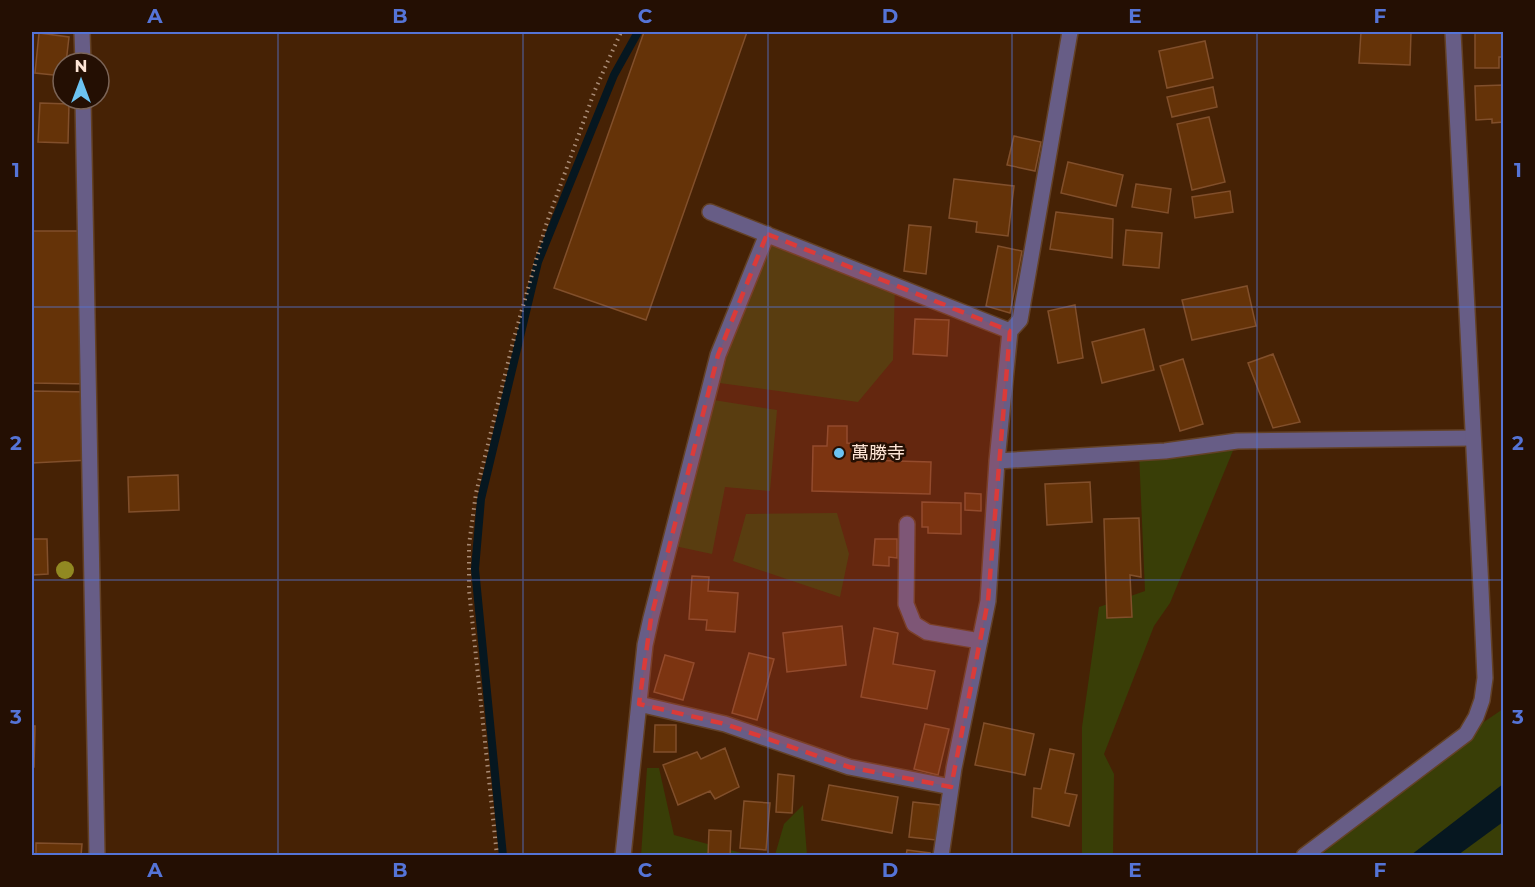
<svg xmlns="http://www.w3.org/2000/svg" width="1535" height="887" viewBox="0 0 1535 887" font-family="Montserrat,'Noto Sans JP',sans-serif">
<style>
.green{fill:#393e07}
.water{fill:#061720}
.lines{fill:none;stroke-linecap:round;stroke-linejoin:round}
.stream{stroke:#061720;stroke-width:8}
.building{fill:#653308;stroke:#814f2b;stroke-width:1.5}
.minor-casing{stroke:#634126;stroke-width:18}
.tertiary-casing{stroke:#634126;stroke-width:18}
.path{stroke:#aa8c76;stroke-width:4;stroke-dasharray:1.5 4.5;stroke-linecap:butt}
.minor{stroke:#675d86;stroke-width:15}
.tertiary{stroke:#675d86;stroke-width:15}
.tree{fill:#918922}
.marked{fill:#da3b39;fill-opacity:0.2;stroke:#da3b39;stroke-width:4.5;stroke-dasharray:12 8;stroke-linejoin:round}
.grid{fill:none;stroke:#5574d7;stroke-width:1.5;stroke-opacity:0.55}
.poi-dot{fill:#6cc3f2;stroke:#240f03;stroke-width:2}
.labels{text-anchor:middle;stroke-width:5;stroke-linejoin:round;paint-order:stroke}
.poi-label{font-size:18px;fill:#fde4d5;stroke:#240f03;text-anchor:start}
.neatline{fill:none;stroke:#5574d7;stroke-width:2}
.grid-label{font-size:20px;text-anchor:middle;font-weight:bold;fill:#5574d7}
</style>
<rect width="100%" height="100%" fill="#462205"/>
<path class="green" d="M767,234L895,285L893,360L858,402L712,382Z
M707,399L777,410L770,491L725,487L712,554L670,545Z
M1237,441L1170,603L1154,626L1104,754L1114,774L1113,855L1082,856V727L1099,607L1145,591L1139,453Z
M837,513L849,554L840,597L733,561L746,514Z
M1503,709V855L1320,856L1466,734Z
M647,768H659L674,835L749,855L641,856Z
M803,805L807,855H775L784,824Z"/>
<path class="water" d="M1503,784V822L1458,855H1411Z"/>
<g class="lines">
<path class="stream" d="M503,856L475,569L481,499L538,262L614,75L638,32"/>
</g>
<path class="building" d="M644,32H747L646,320L554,288Z
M1361,32H1411L1410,65L1359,63Z
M1475,32H1504V57H1499V68H1475Z
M39,33L69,37L66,63H63V76L35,73Z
M1205,41L1213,78L1167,88L1159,51Z
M1504,85V122L1492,123V119L1476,120L1475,86Z
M1213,87L1217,107L1172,117L1167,97Z
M40,103L69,104L68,143L38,142Z
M1209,117L1225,182L1192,190L1177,124Z
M1014,136L1041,142L1035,171L1007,165Z
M1068,162L1123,175L1116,206L1061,193Z
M954,179L1014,186L1008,236L976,232L977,222L949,218Z
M1136,184L1171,189L1168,213L1132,207Z
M1230,191L1233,212L1195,218L1192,197Z
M1056,212L1113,219L1112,258L1050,249Z
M909,225L931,227L926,274L904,271Z
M1126,230L1162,233L1159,268L1123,265Z
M32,231H86L88,384L32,383Z
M998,246L1022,251L1010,313L986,306Z
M1247,286L1256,326L1192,340L1182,300Z
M1075,305L1083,358L1058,363L1048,311Z
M915,319L949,320L947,356L913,354Z
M1144,329L1154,370L1102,383L1092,342Z
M1273,354L1300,422L1273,428L1248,363Z
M1183,359L1203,424L1180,431L1160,366Z
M32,391L89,392L90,460L32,463Z
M828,426H847V443L865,444V460L931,462L930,494L812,491L813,446H827Z
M178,475L179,510L129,512L128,477Z
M1090,482L1092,522L1047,525L1045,484Z
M965,493L981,494V511L965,510Z
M922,502L961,503V534L928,533V527H922Z
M1139,518L1141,577L1130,575L1132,617L1107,618L1104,519Z
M32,539H47L48,574L32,575Z
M875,539H897V558L889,557V566L873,565Z
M692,576L709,577L708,591L738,593L735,632L706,630L707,620L689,619Z
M842,626L846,665L787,672L783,633Z
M874,628L898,633L893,664L935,671L927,709L861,697Z
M749,653L774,659L757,720L732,713Z
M665,655L694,663L683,700L654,692Z
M984,723L1034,734L1025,775L975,765Z
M925,724L949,729L938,775L914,769Z
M655,725H676V752H654Z
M32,726H35L34,767H32Z
M725,748L739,787L715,799L710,791L678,805L663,765L697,752L701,759Z
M1050,749L1074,754L1065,793L1077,795L1069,826L1032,817L1034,788L1041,789Z
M778,774L794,776L792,813L776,812Z
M829,785L898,797L892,833L822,820Z
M744,801L770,803L766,850L740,848Z
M913,802L940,805L936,840L909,837Z
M709,830L731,831L730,856H708Z
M36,843L82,844L81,856H36Z
M907,850L930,853L929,856H906Z"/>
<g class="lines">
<g class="minor-casing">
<path id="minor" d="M82,32L83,63
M83,99L97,856
M710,212L1010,331
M997,461L1010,331L1020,320L1070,32
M907,524L906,604L914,624L927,632L980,641
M639,704L725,724L849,767L951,787
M623,856L645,645L651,618L718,355L767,234
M941,856L954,768L988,601L997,461L1165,451L1237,441L1473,438"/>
</g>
<g class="tertiary-casing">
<path id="tertiary" d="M1304,856L1466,734L1476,717L1482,700L1485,678L1481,589L1453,32"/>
</g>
<path class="path" d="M497,856L469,590V545L476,493L514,338L546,225L595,90L621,32"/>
<use href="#minor" class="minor"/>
<use href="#tertiary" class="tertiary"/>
</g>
<circle class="tree" cx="65" cy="570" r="9"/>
<path class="marked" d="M767,234L1010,331L988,601L951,787L849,767L725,724L639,704L651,618L718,355Z"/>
<path class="grid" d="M278,32V856M523,32V856M768,32V856M1012,32V856M1257,32V856M32,307H1504M32,580H1504"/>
<circle class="poi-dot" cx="839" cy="453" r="6"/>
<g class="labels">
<g class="poi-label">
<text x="851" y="459">萬勝寺</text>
</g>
</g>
<rect width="1535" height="887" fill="none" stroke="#240f03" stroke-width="66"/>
<g transform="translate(81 81)"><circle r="28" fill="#240f03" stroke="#7b6457" stroke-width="1.5"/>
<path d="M0-4.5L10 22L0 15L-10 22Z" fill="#6cc3f2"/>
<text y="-9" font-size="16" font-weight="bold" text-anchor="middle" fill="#fde4d5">N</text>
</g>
<rect x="33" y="33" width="1469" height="821" class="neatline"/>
<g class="grid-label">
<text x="155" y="23">A</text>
<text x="400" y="23">B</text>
<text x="645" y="23">C</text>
<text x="890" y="23">D</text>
<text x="1135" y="23">E</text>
<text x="1380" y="23">F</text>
<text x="16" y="177">1</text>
<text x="1518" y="177">1</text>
<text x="16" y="450">2</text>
<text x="1518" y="450">2</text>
<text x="16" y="724">3</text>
<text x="1518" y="724">3</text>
<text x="155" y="877">A</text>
<text x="400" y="877">B</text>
<text x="645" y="877">C</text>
<text x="890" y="877">D</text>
<text x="1135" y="877">E</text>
<text x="1380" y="877">F</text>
</g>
</svg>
